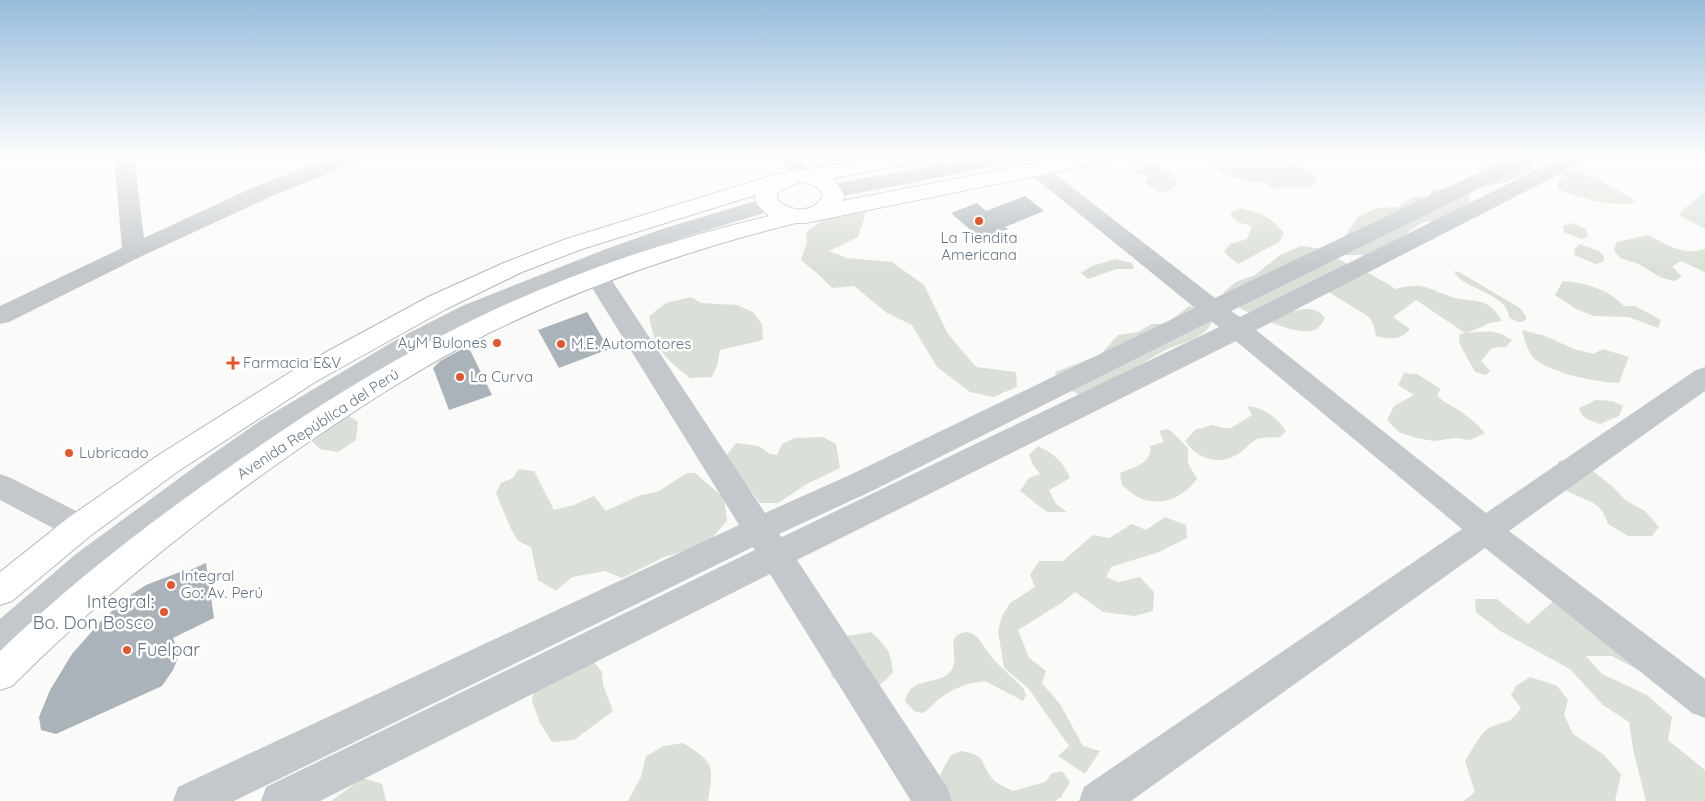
<svg xmlns="http://www.w3.org/2000/svg" width="1705" height="801" viewBox="0 0 1705 801" font-family="Quicksand,sans-serif">
<style>
.green{fill:#dadfd7}
.building{fill:#aab3b9}
.lines{fill:none;stroke-linecap:round;stroke-linejoin:round}
.highway-casing{stroke:#b4b9bd;stroke-width:2}
.minor{fill:#c3c8cc;fill-rule:evenodd}
.highway{fill:#fff;fill-rule:evenodd}
.poi-dot{fill:#e4572e;stroke:#fff;stroke-width:2}
.labels{text-anchor:middle;stroke-width:5;stroke-linejoin:round;paint-order:stroke}
.poi-label{font-size:15px;fill:#657683;stroke:#fff;text-anchor:start}
.street-label{font-size:15px;fill:#657683;stroke:#fff}
.near-poi-label{font-size:18px;fill:#657683;stroke:#fff;text-anchor:end}
</style>
<rect width="100%" height="100%" fill="#fafaf8"/>
<path class="green" d="M1214,157H1286L1319,179L1309,188L1288,187L1274,189L1263,182L1253,183L1223,174L1212,165L1216,158Z
M1528,158L1538,162C1527,179 1501,183 1483,187L1478,183L1482,179L1479,168L1493,163L1517,164Z
M1139,160C1156,165 1168,167 1178,182L1172,190L1159,192L1145,183L1148,176L1135,173L1130,167L1131,163Z
M1565,172C1590,171 1616,188 1636,202C1609,208 1582,198 1557,189L1558,182Z
M1448,188L1468,194L1470,201L1443,222C1425,220 1422,222 1407,233L1410,244L1372,255H1344V238L1358,217L1377,208L1399,207L1412,197H1428L1432,190Z
M1701,193H1705V229L1679,215C1683,206 1695,205 1701,193Z
M867,208L858,237L829,251L847,258L892,262L924,285L948,334L976,367L1016,372L1017,387L993,397L970,392L937,367L912,325L887,313L854,286L832,288L817,273L801,260L807,242L806,232L827,217Z
M1240,208C1259,213 1272,217 1284,233L1279,242L1238,264L1224,252L1230,244L1247,239L1252,226L1237,222L1231,216V212Z
M1572,223L1586,229L1588,237L1581,239L1564,232L1563,226Z
M1648,235C1667,245 1683,256 1705,249V272L1681,261L1672,266L1682,277L1674,281L1660,277L1639,264L1620,258L1614,250L1617,242Z
M1579,244L1599,251L1604,257L1603,262L1596,264L1574,255L1575,249Z
M1301,246L1324,249L1347,264L1370,274L1396,289C1422,281 1428,289 1452,297C1476,304 1487,295 1502,321L1490,323L1467,333C1487,332 1494,328 1512,340L1506,347L1492,348L1481,361L1490,371L1486,375L1475,372L1459,343L1460,334L1465,333L1416,300L1393,317L1410,329C1401,340 1390,340 1376,336L1373,324L1369,317L1329,292L1287,306L1294,311C1306,308 1317,307 1325,318C1322,324 1318,330 1311,331C1293,335 1237,310 1224,297V292L1236,282L1255,275L1280,255Z
M1115,259L1132,263L1134,269H1117L1088,279L1081,273L1092,266Z
M1454,271L1459,272L1520,308L1527,318C1523,325 1514,321 1509,317C1507,292 1462,290 1454,271Z
M1563,281C1586,283 1608,289 1624,306H1635L1661,320L1658,328L1629,317L1594,316L1576,309L1555,295Z
M691,297L701,303L737,305L753,312L762,324L763,340L720,350L717,366L712,377L690,378C664,357 655,350 649,316L666,303Z
M1189,306L1198,308L1212,322C1203,341 1177,343 1160,353C1134,369 1107,382 1080,395L1058,385L1055,372L1100,355L1118,335L1138,332L1152,324H1166Z
M1522,330L1545,336L1574,349L1593,354L1603,349L1629,357L1619,383C1600,383 1544,372 1532,356C1527,348 1524,339 1522,330Z
M1404,373L1417,374L1441,389L1437,395C1443,402 1449,404 1457,409C1467,416 1478,424 1485,433L1470,440L1455,438L1434,441L1416,438L1399,432L1387,420L1394,406L1414,395L1398,385Z
M1596,400L1612,401L1623,406L1619,416L1600,424C1589,420 1582,419 1579,408Z
M1249,406C1266,409 1276,417 1286,431L1280,437C1274,438 1263,437 1257,439C1252,441 1246,448 1242,451C1222,467 1199,461 1185,441L1195,430L1213,425L1223,428H1231L1252,415L1248,408Z
M347,415L358,422L356,440L338,452L320,449L311,440Z
M1166,429L1171,431L1188,448V463L1197,479C1183,498 1160,508 1138,497C1132,494 1127,489 1122,485L1120,473C1133,468 1153,463 1150,446L1164,442L1159,431Z
M823,437L836,444L840,468L807,484L778,503H760L749,488L722,461L736,443L759,446L770,454L777,455L782,444L795,438Z
M1038,446C1053,453 1064,462 1070,478L1049,490L1056,504L1067,512H1047L1020,491L1029,478L1040,474L1033,465L1029,455Z
M1571,459L1593,471L1613,487L1625,500L1645,511L1659,527L1652,536H1628L1608,524C1600,500 1590,503 1569,492C1563,488 1557,481 1551,476L1559,461Z
M519,469L534,471L554,510L574,505L594,496L606,511L638,496L659,491L687,473H695L724,498L727,521L707,544L664,557L622,578L605,571L572,577L556,591L538,580L531,547L518,541L511,529L496,493L501,483L513,478Z
M1165,517L1186,525L1187,538L1159,552L1111,567L1106,577L1118,582L1140,577L1154,592L1153,611L1135,616L1103,612L1075,592L1063,602L1018,630L1029,658L1046,671L1042,683L1060,704L1083,746L1100,751L1085,774L1058,756L1069,746L1028,688L1004,668L998,631L1002,616L1010,603L1035,587L1030,575L1039,561H1063L1093,535L1109,538L1132,524L1146,530Z
M1561,594L1638,670L1612,656H1586L1602,674L1647,695L1672,717L1668,740L1705,770V801H1646L1633,749L1629,722L1603,705L1570,669L1500,631L1476,612L1475,599H1497L1528,624Z
M871,632C886,646 891,651 893,672C889,676 885,681 881,684C865,695 846,686 832,677L828,661L841,637Z
M967,632L973,634L978,638L994,660L1023,688L1026,695L1023,701L985,681C968,683 954,688 940,698C933,703 930,710 922,713L914,711L905,701C910,676 936,686 949,673C964,659 940,635 967,632Z
M591,658L602,672L603,685L613,711L574,740L552,742L540,723L532,701L535,684Z
M1530,677L1557,686L1568,700L1564,715L1573,734L1603,754L1621,774L1615,801H1464L1475,792L1465,761C1470,753 1481,732 1489,728C1506,719 1508,727 1521,708L1511,695L1516,686Z
M683,743C714,762 714,765 708,801H628L641,777L646,756L664,746Z
M960,751C988,755 978,761 992,778C996,784 1006,787 1013,791L1045,782L1052,773L1062,771L1070,782L1061,797L1055,801H952L940,775L950,756Z
M363,778L382,784L386,801H331Z"/>
<path class="building" d="M1025,196L1044,211L1005,227L1008,229L982,240L951,213L977,203L986,211Z
M587,312L609,349L559,368L538,330Z
M468,346L492,395L449,410L433,368L440,361Z
M206,563L214,618L173,638L179,655L173,670L162,686L56,734L41,730L39,717L50,690L72,654L102,620L126,598L146,585L180,572H186Z"/>
<g class="lines">
<g class="highway-casing">
<path id="highway" d="M881,157H925L922,161L915,163L833,178L845,196L842,201L1066,157H1108L1105,161L1098,163L805,223H796C691,249 589,284 491,332C423,365 360,407 297,450C196,520 100,598 12,686L0,690V651C73,581 152,520 235,463C302,416 372,371 445,334C547,281 658,242 769,216C763,211 755,204 755,195L582,249L522,272L446,309L315,382L177,472L90,536L12,601L0,605V572L68,518L157,456L297,368L428,297L506,262L566,239L774,175ZM801,182C811,184 820,185 823,196C813,214 792,212 778,201L777,193L789,186Z"/>
</g>
<path class="minor" d="M114,157H134L144,238L254,187L333,157H362L359,161L270,197L142,256L9,322L0,324V306L122,248Z
M782,157H802L812,176L809,181L801,182L793,181Z
M981,157H1024L1021,161L1014,163L833,198L825,196L822,191L825,186L833,184Z
M1511,157H1538L1535,161L1231,311L1240,317L1562,157H1588L1585,161L1256,330L1486,513L1696,370L1705,367V391L1509,531L1705,679V718L1692,713L1485,548L1131,801H1079L1084,787L1462,529L1236,341L797,560L947,787L952,801H911L770,574L320,801H261L266,787L755,550L753,547L234,801H173L178,787L739,525L586,278L589,273L480,318L419,349L280,437L224,476L98,574L12,651L0,655V619L76,554L204,460L260,421L401,337L462,306L606,249L665,228L769,197L777,199L780,204L777,209L681,238L591,272L598,270L607,273L765,513L852,474L1195,308L1029,173L1025,169L1029,165L1036,163L1043,165L1215,298ZM1211,321L1219,327L782,537L779,534L874,490Z
M0,474L11,478L90,518L95,527L90,536L79,540L68,536L0,500Z"/>
<use href="#highway" class="highway"/>
</g>
<linearGradient id="sky" x2="0" y2="1"><stop stop-color="#96bcdc"/><stop offset="0.58" stop-color="#fdfdfc"/><stop offset="1" stop-color="#fdfdfc" stop-opacity="0"/></linearGradient>
<rect width="1705" height="269" fill="url(#sky)"/>
<g class="poi-dot">
<circle cx="979" cy="221" r="5"/>
<circle cx="497" cy="343" r="5"/>
<circle cx="561" cy="344" r="5"/>
<path d="M230.5 355.5h5v5h5v5h-5v5h-5v-5h-5v-5h5z"/>
<circle cx="460" cy="377" r="5"/>
<circle cx="69" cy="453" r="5"/>
<circle cx="171" cy="585" r="5"/>
<circle cx="164" cy="612" r="5"/>
<circle cx="127" cy="650" r="5"/>
</g>
<g class="labels">
<g class="poi-label">
<text x="979" y="243" text-anchor="middle">La Tiendita<tspan x="979" dy="17">Americana</tspan></text>
<text x="487" y="348" text-anchor="end">AyM Bulones</text>
<text x="571" y="349">M.E. Automotores</text>
<text x="243" y="368">Farmacia E&amp;V</text>
<text x="470" y="382">La Curva</text>
<text x="79" y="458">Lubricado</text>
<text x="181" y="581">Integral<tspan x="181" dy="17">Go: Av. Perú</tspan></text>
</g>
<g class="street-label">
<text transform="translate(318 424) rotate(-33)" y="5">Avenida República del Perú</text>
</g>
<g class="near-poi-label">
<text x="154" y="608">Integral:<tspan x="154" dy="21">Bo. Don Bosco</tspan></text>
<text x="137" y="656" text-anchor="start">Fuelpar</text>
</g>
</g>
</svg>
